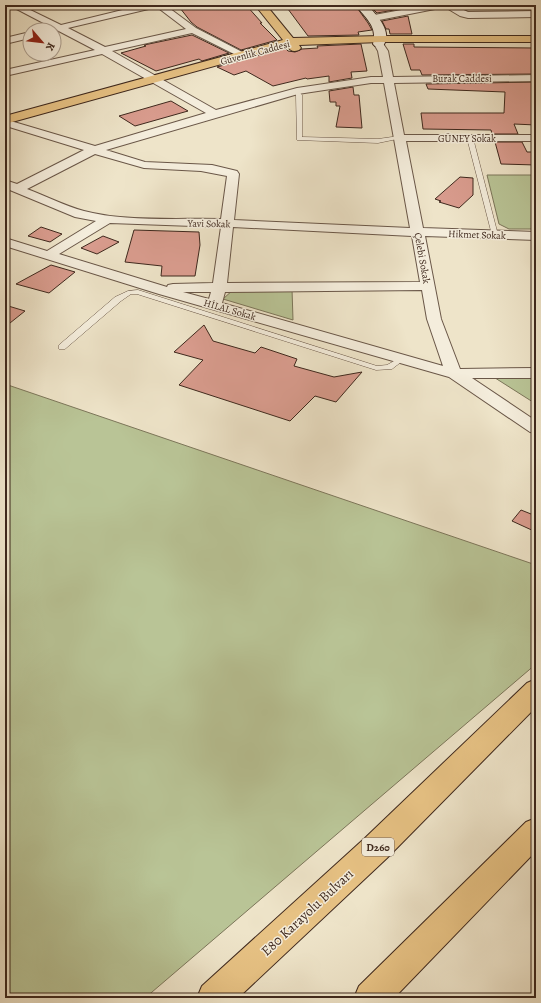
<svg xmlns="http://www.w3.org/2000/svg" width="541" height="1003" viewBox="0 0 541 1003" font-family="Alegreya,serif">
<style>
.green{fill:#b9c496;stroke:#7c765a}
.building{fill:#d99c8e;stroke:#3e281d}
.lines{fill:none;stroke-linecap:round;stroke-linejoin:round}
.lane-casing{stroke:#6a5748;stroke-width:1}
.street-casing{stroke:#6a5748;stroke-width:2}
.secondary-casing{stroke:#3e281d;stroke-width:2}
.primary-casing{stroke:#3e281d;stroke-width:2}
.highway-casing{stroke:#3e281d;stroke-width:2}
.lane{fill:#f4eddc;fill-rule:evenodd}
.street{fill:#f4eddc;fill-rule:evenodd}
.secondary{fill:#f4eddc;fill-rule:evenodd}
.primary{fill:#e7c284;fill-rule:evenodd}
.highway{fill:#e7c284;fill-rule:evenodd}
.labels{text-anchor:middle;stroke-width:3;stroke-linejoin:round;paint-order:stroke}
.far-street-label{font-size:10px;fill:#3e281d;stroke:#f4eddc}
.shield{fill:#f4eddc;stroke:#756356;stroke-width:1}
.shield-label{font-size:11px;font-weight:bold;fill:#3e281d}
.near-street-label{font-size:14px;fill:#3e281d;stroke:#f4eddc}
</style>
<rect width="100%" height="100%" fill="#eee4c9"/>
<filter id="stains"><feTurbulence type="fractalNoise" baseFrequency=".005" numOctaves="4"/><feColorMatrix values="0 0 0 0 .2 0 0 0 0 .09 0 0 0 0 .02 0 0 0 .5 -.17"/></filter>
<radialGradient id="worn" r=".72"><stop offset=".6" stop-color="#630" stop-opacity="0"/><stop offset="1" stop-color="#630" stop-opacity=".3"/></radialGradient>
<path class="green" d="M487,175H536V229H509L499,224Z
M234,289H292L293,320L223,299Z
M481,369L536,370V404Z
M5,384L536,565V664L145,998H5Z"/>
<path class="building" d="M209,5H246L262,23H260L277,40L241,50L197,27L191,22L180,8Z
M285,5H355L368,23L372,30L358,32L359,35L308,36Z
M369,5H396L400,9L377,13Z
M408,16L412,34H390L389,29H386L382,21Z
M192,35L229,53L202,61L199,59L156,71L121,53L146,46L144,45Z
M361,44L367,71L351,72L352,78L329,82V76L307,79L306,78L273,86L246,71L234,75L217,67L285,48L288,51L295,52L302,49L318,48L317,46Z
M403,44H414V47L536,48V74L422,75L420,70H411Z
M536,82V125L514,124L518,134H492L491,130L423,129L421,113H504L505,92L428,89L426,84Z
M353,87L354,95H359L362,128L336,127L340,106H336V102H330L329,91Z
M171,101L188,111L135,126L119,116Z
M495,142H522L527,152H536V165L501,164Z
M460,177L473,178V195L459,208L439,202L441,201L435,199Z
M41,227L62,234L50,242L28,236Z
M134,230L199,232L200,245L195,276H161L162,266L125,262Z
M103,236L119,242L97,254L81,248Z
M51,265L75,272L49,293L16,284Z
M5,305L25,311L5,327Z
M204,325L213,341L255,353L261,347L297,359L294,366L334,377L362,372L336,402L315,396L290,421L179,385L203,360L174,352Z
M521,510L536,516V532L512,521Z"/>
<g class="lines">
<g class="lane-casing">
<path id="lane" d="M297,89L302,95V137L378,139L399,136L402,138L378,143L297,140L296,95L294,91Z
M470,136L473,138L498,235L497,236L492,235L467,138Z
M138,290L377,366L387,365L401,357L405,359L392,369L376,370L137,294H131L121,301L65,349H59V345L115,297L128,291Z"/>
</g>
<g class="street-casing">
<path id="street" d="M9,5H20L61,25L143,5H165L196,28L248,55L246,57H240L192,33L112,51L216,110L297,88L371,77H383L378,51L374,44L379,41L382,42L388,51L393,77L536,75V81L394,83L404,135H536V141H406L423,228L536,232V240L425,236L441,319L460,369L536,368V378H472L536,421V433L530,432L449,377L159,294L5,246V238L47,251L96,221L75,217L5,188V180L17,184L84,150L6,126V122H14L95,146L206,113L102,54L5,76V70L95,50ZM157,7L186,29L105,47L68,28ZM371,83H384L410,228L234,220L239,174L237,171L212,165L145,162L106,150L298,94ZM95,154L144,168L201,171L227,176L221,219C178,218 125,222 84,211C65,206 46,196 27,189ZM110,223L221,227L213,283L173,284L168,285L167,287L59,254ZM233,227L412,236L420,282L227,283ZM422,290L427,319L443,366L222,303L225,292ZM183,292H211L209,299Z
M429,5H453L468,12L536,11V17L468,18L460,16L445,7L374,21L370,18L374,15Z
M30,32V38L5,44V38Z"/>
</g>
<g class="secondary-casing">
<path id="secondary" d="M356,5H367C377,15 393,32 383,46H375L373,44C378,26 365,18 356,5Z"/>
</g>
<g class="primary-casing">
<path id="primary" d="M255,5H266L293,38L381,36H536V42H381L299,45L301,48L299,50C293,52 291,51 287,46L5,124V116L283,40Z"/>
</g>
<g class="highway-casing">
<path id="highway" d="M536,679V707L387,858L238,998H197L202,986L365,838L527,683Z
M536,818V851L394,998H354L359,986L526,822Z"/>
</g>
<use href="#lane" class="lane"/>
<use href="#street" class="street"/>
<use href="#secondary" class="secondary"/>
<use href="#primary" class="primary"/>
<use href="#highway" class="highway"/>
</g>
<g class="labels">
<g class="far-street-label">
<text transform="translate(255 52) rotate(-15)" y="4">Güvenlik Caddesi</text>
<text x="462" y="82">Burak Caddesi</text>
<text x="467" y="142">GÜNEY Sokak</text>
<text transform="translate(209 223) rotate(1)" y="4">Yavi Sokak</text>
<text transform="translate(477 234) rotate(2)" y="4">Hikmet Sokak</text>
<text transform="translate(423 258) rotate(80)" y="4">Çelebi Sokak</text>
<text transform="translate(230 309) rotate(16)" y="4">HİLAL Sokak</text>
</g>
<rect class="shield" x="362" y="838" width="32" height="18" rx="3"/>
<g class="shield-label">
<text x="378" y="851">D260</text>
</g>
<g class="near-street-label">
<text transform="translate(307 912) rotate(-43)" y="5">E80 Karayolu Bulvarı</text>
</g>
</g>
<rect width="541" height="1003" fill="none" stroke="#eee4c9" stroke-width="20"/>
<rect x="6" y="6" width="529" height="991" fill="none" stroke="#3e281d" stroke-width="2"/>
<rect x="10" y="10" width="521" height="983" fill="none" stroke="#3e281d"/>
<g transform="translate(42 42) rotate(118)"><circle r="19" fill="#f4eddc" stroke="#ab9e90"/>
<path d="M0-3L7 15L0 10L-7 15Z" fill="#8f2418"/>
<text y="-6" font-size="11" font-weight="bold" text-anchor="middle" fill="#3e281d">K</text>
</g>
<rect width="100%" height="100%" filter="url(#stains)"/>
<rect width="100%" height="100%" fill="url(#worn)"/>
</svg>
